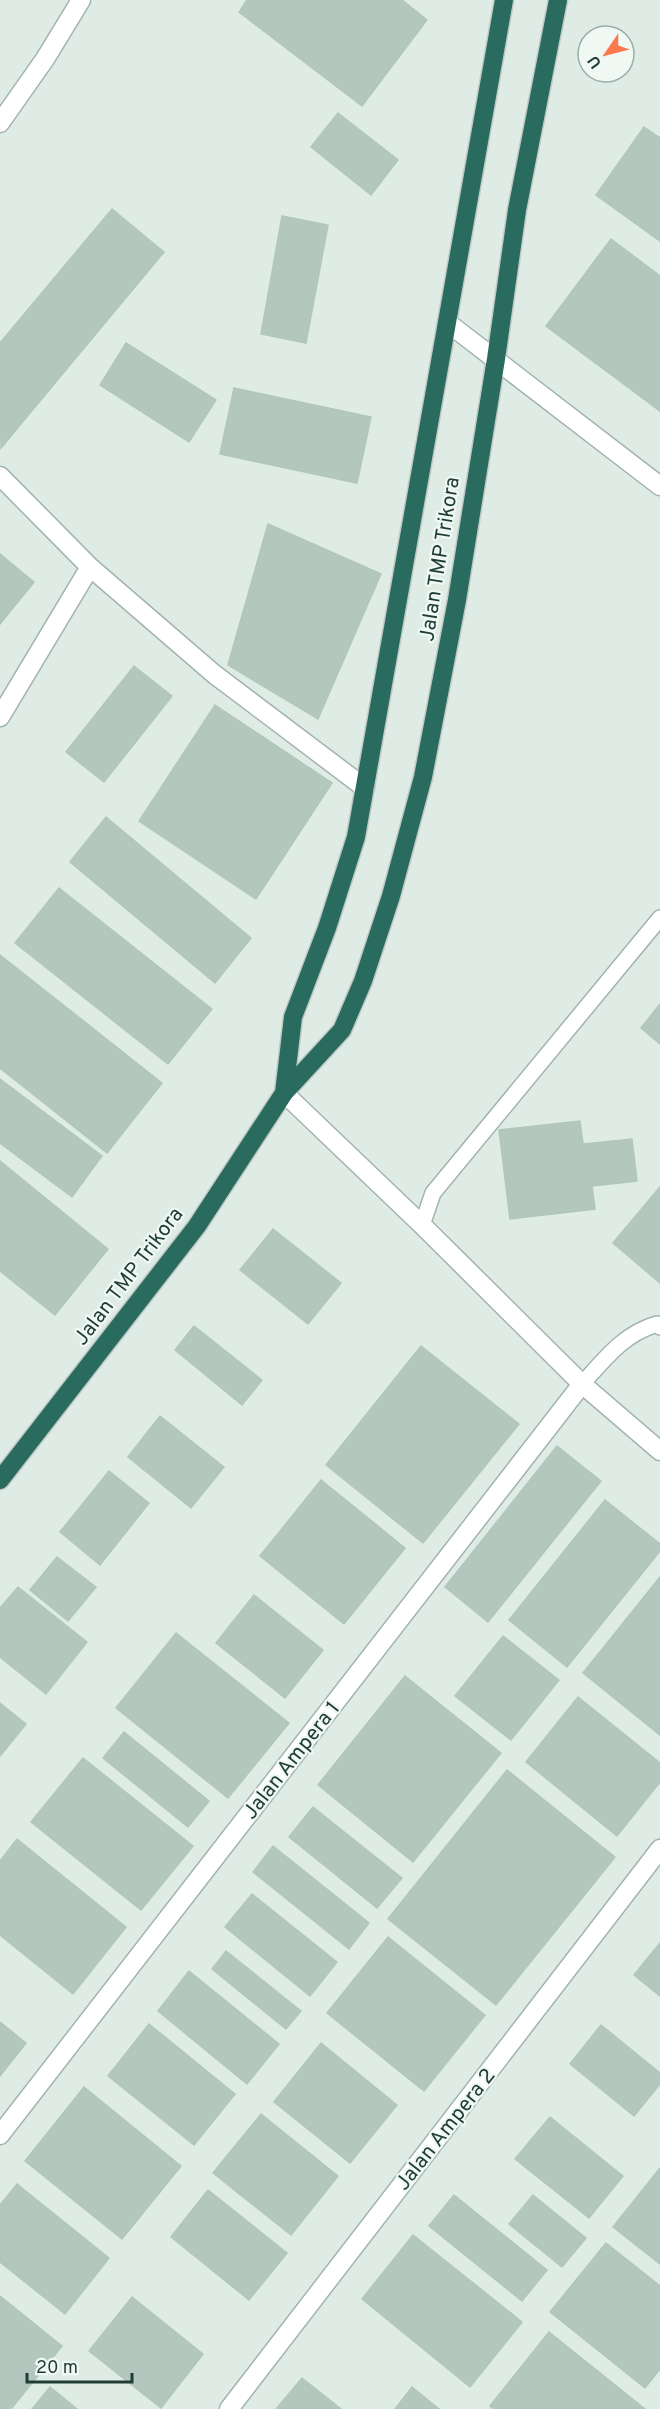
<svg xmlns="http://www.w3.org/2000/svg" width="660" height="2409" viewBox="0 0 660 2409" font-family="Overpass,sans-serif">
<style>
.building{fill:#b4c7bf;stroke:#b1c6bd;stroke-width:1.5}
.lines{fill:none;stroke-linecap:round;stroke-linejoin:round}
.lane-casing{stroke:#a2b4ad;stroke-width:18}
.street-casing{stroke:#a2b4ad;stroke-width:21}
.highway-casing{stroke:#c0c9c6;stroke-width:21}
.lane{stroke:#fff;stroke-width:15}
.street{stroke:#fff;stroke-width:18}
.highway{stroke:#296b5e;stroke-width:18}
.labels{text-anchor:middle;stroke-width:4.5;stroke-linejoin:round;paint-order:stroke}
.street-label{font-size:21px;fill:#1f3d35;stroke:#f0f8f4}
</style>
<rect width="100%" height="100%" fill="#dfece6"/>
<path class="building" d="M247,0H402L427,20L362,106L239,12Z
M338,113L398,160L371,195L311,147Z
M644,127L660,138V241L596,195Z
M112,209L164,252L1,448L0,343Z
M282,216L328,225L306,343L261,334Z
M611,239L660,276V411L546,326Z
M126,343L216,400L189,442L100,385Z
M234,388L371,417L357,483L220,454Z
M268,524L381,574L318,719L228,665Z
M0,554L34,582L0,624Z
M134,666L172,696L104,782L66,752Z
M215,705L332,783L256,899L139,821Z
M106,817L251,938L215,983L70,862Z
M59,888L212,1009L168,1064L15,943Z
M0,955L162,1083L107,1153L0,1068Z
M660,1004V1044L641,1028Z
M0,1079L102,1156L72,1197L0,1143Z
M580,1121L583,1144L632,1139L637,1181L592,1186L595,1209L510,1219L499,1130Z
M0,1161L108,1249L55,1315L0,1271Z
M660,1187V1283L613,1243Z
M273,1229L341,1283L308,1324L240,1270Z
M194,1326L262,1380L242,1405L175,1350Z
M421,1346L519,1424L423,1543L326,1465Z
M160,1416L224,1467L191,1508L128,1457Z
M557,1446L601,1481L488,1622L445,1587Z
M109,1471L149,1503L100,1565L60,1532Z
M321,1480L405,1548L344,1624L260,1556Z
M605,1500L660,1544V1551L567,1667L509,1620Z
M57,1557L96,1587L68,1621L30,1590Z
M660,1577V1735L583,1673Z
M18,1587L87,1642L46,1694L0,1657V1608Z
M254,1595L323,1650L285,1698L216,1643Z
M176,1633L289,1723L228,1798L116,1708Z
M503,1636L559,1680L511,1740L455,1696Z
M405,1676L501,1753L413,1862L318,1785Z
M578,1697L660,1763V1782L617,1836L526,1762Z
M0,1703L26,1724L0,1756Z
M124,1732L209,1801L188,1827L103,1758Z
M83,1758L193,1846L141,1910L31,1822Z
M507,1770L615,1857L496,2005L388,1919Z
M313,1807L402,1878L377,1908L289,1837Z
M17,1839L126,1927L73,1994L0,1935V1861Z
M273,1846L369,1923L349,1949L253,1872Z
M252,1894L337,1962L310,1996L225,1927Z
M388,1937L485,2015L424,2091L327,2013Z
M660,1943V1996L634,1975Z
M226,1951L301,2011L286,2029L212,1969Z
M189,1971L279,2044L247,2084L158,2011Z
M0,2022L26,2043L0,2076Z
M149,2024L235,2094L194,2145L108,2076Z
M601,2025L660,2073V2084L634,2116L570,2064Z
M321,2043L397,2105L350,2163L274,2102Z
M84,2087L181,2166L122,2239L25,2161Z
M261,2114L338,2176L291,2235L213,2173Z
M550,2117L623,2176L589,2218L515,2159Z
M660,2168V2264L613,2227Z
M17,2184L109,2258L65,2314L0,2262V2205Z
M208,2190L287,2253L249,2300L171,2237Z
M454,2195L547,2270L522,2301L429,2226Z
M533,2195L586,2238L562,2267L509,2224Z
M413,2235L522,2322L470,2387L362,2299Z
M606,2243L660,2286V2369L645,2388L550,2312Z
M0,2296L62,2346L11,2409H0Z
M132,2297L203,2354L161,2408L89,2351Z
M549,2332L645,2409H493L490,2406Z
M302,2378L341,2409H276Z
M50,2387L77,2409H32Z
M412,2387L439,2409H395Z"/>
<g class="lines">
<g class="lane-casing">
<path id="lane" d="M422,1225L433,1193L660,918
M582,1384C605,1359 623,1334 657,1324L660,1327"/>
</g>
<g class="street-casing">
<path id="street" d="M0,123L45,59L81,0
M448,323L660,486
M0,476L90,567L214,674L365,788
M0,717L90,567
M284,1093L422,1225L582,1384L660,1451
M0,2135L582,1384
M229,2409L660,1849"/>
</g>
<g class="highway-casing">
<path id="highway" d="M284,1093L293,1017L327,928L356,837L504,0
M0,1480L197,1226L284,1093L342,1030L363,981L391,896L423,777L457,600L496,359L517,210L558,0"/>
</g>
<use href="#lane" class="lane"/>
<use href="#street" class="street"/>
<use href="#highway" class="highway"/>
</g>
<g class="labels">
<g class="street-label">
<text transform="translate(439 559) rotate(-81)" y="7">Jalan TMP Trikora</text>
<text transform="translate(128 1276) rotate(-53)" y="7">Jalan TMP Trikora</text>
<text transform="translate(291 1760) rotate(-52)" y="7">Jalan Ampera 1</text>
<text transform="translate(445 2129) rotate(-52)" y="7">Jalan Ampera 2</text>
</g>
</g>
<g transform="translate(606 54) rotate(235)"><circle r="28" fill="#f0f8f4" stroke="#9cada8" stroke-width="1.5"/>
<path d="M0-4.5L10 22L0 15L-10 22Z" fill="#fc794d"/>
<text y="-9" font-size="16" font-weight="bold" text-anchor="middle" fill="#1f3d35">U</text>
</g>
<path d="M27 2373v9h105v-9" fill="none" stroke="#1f3d35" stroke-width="3"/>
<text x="36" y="2373" font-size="18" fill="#1f3d35" stroke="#f0f8f4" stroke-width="4.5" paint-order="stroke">20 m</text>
</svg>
